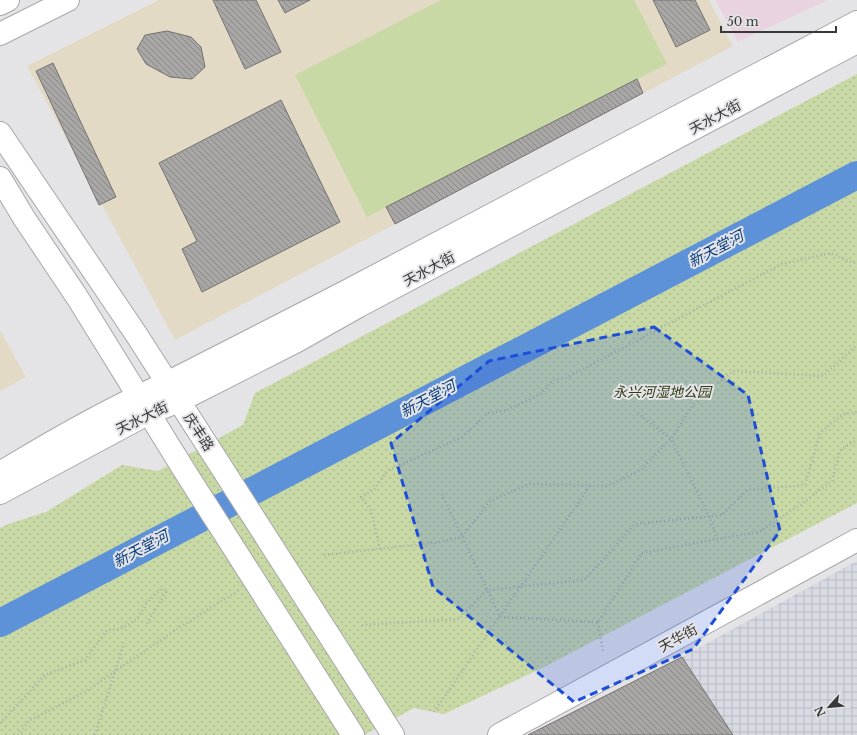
<svg xmlns="http://www.w3.org/2000/svg" width="857" height="735" viewBox="0 0 857 735" font-family="'Libre Baskerville','Noto Sans SC',serif">
<style>
.commercial{fill:#e9d3e1}
.industrial{fill:url(#industrial-grid)}
.education{fill:#e3dac5}
.park{fill:url(#park-dots)}
.pitch{fill:#c8d9a5}
.lines{fill:none;stroke-linecap:round;stroke-linejoin:round}
.river{stroke:#5e92d8;stroke-width:28}
.building{fill:url(#building-back-hatch);stroke:#747271}
.secondary-casing{stroke:#a7a7aa;stroke-width:24}
.primary-casing{stroke:#a7a7aa;stroke-width:24}
.path{stroke:#ababad;stroke-width:2.5;stroke-dasharray:1 3;stroke-linecap:butt}
.secondary{stroke:#fff;stroke-width:22}
.primary{stroke:#fff;stroke-width:22}
.path-bridge{stroke:#ababad;stroke-width:2.5;stroke-dasharray:1 3;stroke-linecap:butt}
.marked{fill:#1d4ed8;fill-opacity:0.2;stroke:#1d4ed8;stroke-width:3;stroke-dasharray:8 5;stroke-linejoin:round}
.labels{text-anchor:middle;stroke-width:4;stroke-linejoin:round;paint-order:stroke}
.street-label{font-size:14px;fill:#383939;stroke:#e4e4e6}
.park-label{font-size:14px;font-style:italic;fill:#313b16;stroke:#e4e4e6}
.water-label{font-size:15px;font-style:italic;fill:#0d4281;stroke:#e4e4e6}
</style>
<defs>
<pattern id="industrial-grid" width="8" height="8" patternUnits="userSpaceOnUse"><rect width="8" height="8" fill="#d8dae3"/><path d="M0 4h8M4 0v8" fill="none" stroke="#babcc4"/></pattern>
<pattern id="park-dots" width="8" height="8" patternUnits="userSpaceOnUse"><rect width="8" height="8" fill="#c8d9a5"/><path d="M2 2h.1M6 6h.1" fill="none" stroke="#adbb8f" stroke-width="1.8" stroke-linecap="round"/></pattern>
<pattern id="building-back-hatch" width="6" height="6" patternUnits="userSpaceOnUse"><rect width="6" height="6" fill="#a9a7a6"/><path d="M-1 5l2 2M0 0l6 6M5-1l2 2" fill="none" stroke="#8b8988"/></pattern>
</defs>
<rect width="100%" height="100%" fill="#e4e4e6"/>
<path class="commercial" d="M715,0H828L738,42Z"/>
<path class="industrial" d="M857,561V735H733L682,657Z"/>
<path class="education" d="M159,0H709L733,46L175,340L27,66Z
M0,330L26,377L0,391Z"/>
<path class="park" d="M857,74V503L544,667L444,714L414,708L364,735H0V528L8,524L46,512L122,465L158,471L243,425L255,393Z"/>
<path class="pitch" d="M441,0H634L667,64L367,217L295,75Z"/>
<g class="lines">
<path class="river" d="M0,623L857,175"/>
</g>
<path class="building" d="M213,0H256L281,52L245,69Z
M278,0H310L285,13Z
M653,0H695L710,30L676,47Z
M167,31L191,37L201,47L205,67L192,79L170,77L146,64L137,49L145,35Z
M53,63L116,197L99,205L36,71Z
M637,79L643,93L395,224L386,207Z
M281,100L340,222L202,292L182,249L197,241L159,163Z
M682,657L733,735H528Z"/>
<g class="lines">
<g class="secondary-casing">
<path id="secondary" d="M0,133L136,334L393,735
M0,178L24,218L77,297L184,470L353,735
M0,473C54,440 110,408 167,383L345,292L857,22
M0,493L149,413L179,401L297,341L359,306L857,42
M499,735L857,540"/>
</g>
<g class="primary-casing">
<path id="primary" d="M0,4L8,0
M0,34L68,0"/>
</g>
<path class="path" d="M638,413L671,439L709,516L717,539
M442,494L500,617L598,622L642,553L717,539L759,532L801,504L832,481L840,450L857,440
M380,549L371,510L361,497L374,490L387,471L462,437L488,413L505,411L541,394L555,379L566,378L782,264L831,253L853,263L857,262
M324,555L440,542L462,537L490,501L529,484L608,486L642,469L671,439L696,400L734,371L823,376L857,345
M526,579L590,486
M598,622L603,652
M362,625L459,619L487,590L584,580L635,524L722,515L748,490L805,485L820,433L843,414L857,412
M434,712L515,594
M0,723L45,675L85,660L107,630L120,629L137,619L147,603L162,588L166,592L146,625
M18,735L30,720L85,692L174,631L239,590
M95,735L124,643"/>
<use href="#secondary" class="secondary"/>
<use href="#primary" class="primary"/>
<path class="path-bridge" d="M515,594L526,579"/>
</g>
<path class="marked" d="M654,327L748,395L780,531L693,649L574,702L433,587L391,443L489,361Z"/>
<g class="labels">
<g class="street-label">
<text transform="translate(715 117) rotate(-28)" y="5">天水大街</text>
<text transform="translate(429 269) rotate(-28)" y="5">天水大街</text>
<text transform="translate(142 418) rotate(-26)" y="5">天水大街</text>
<text transform="translate(199 432) rotate(57)" y="5">庆丰路</text>
<text transform="translate(678 638) rotate(-29)" y="5">天华街</text>
</g>
<g class="park-label">
<text x="662" y="397">永兴河湿地公园</text>
</g>
<g class="water-label">
<text transform="translate(716 249) rotate(-28)" y="5">新天堂河</text>
<text transform="translate(428 399) rotate(-28)" y="5">新天堂河</text>
<text transform="translate(141 549) rotate(-28)" y="5">新天堂河</text>
</g>
</g>
<g transform="translate(829 707) rotate(243)" stroke="#e4e4e6" stroke-width="3" paint-order="stroke">
<path d="M0-3L7 15L0 10L-7 15Z" fill="#383939"/>
<text y="-6" font-size="11" font-weight="bold" text-anchor="middle" fill="#383939">N</text>
</g>
<path d="M721 26v6h115v-6" fill="none" stroke="#383939" stroke-width="2"/>
<text x="727" y="26" font-size="12" fill="#383939" stroke="#e4e4e6" stroke-width="3" paint-order="stroke">50 m</text>
</svg>
